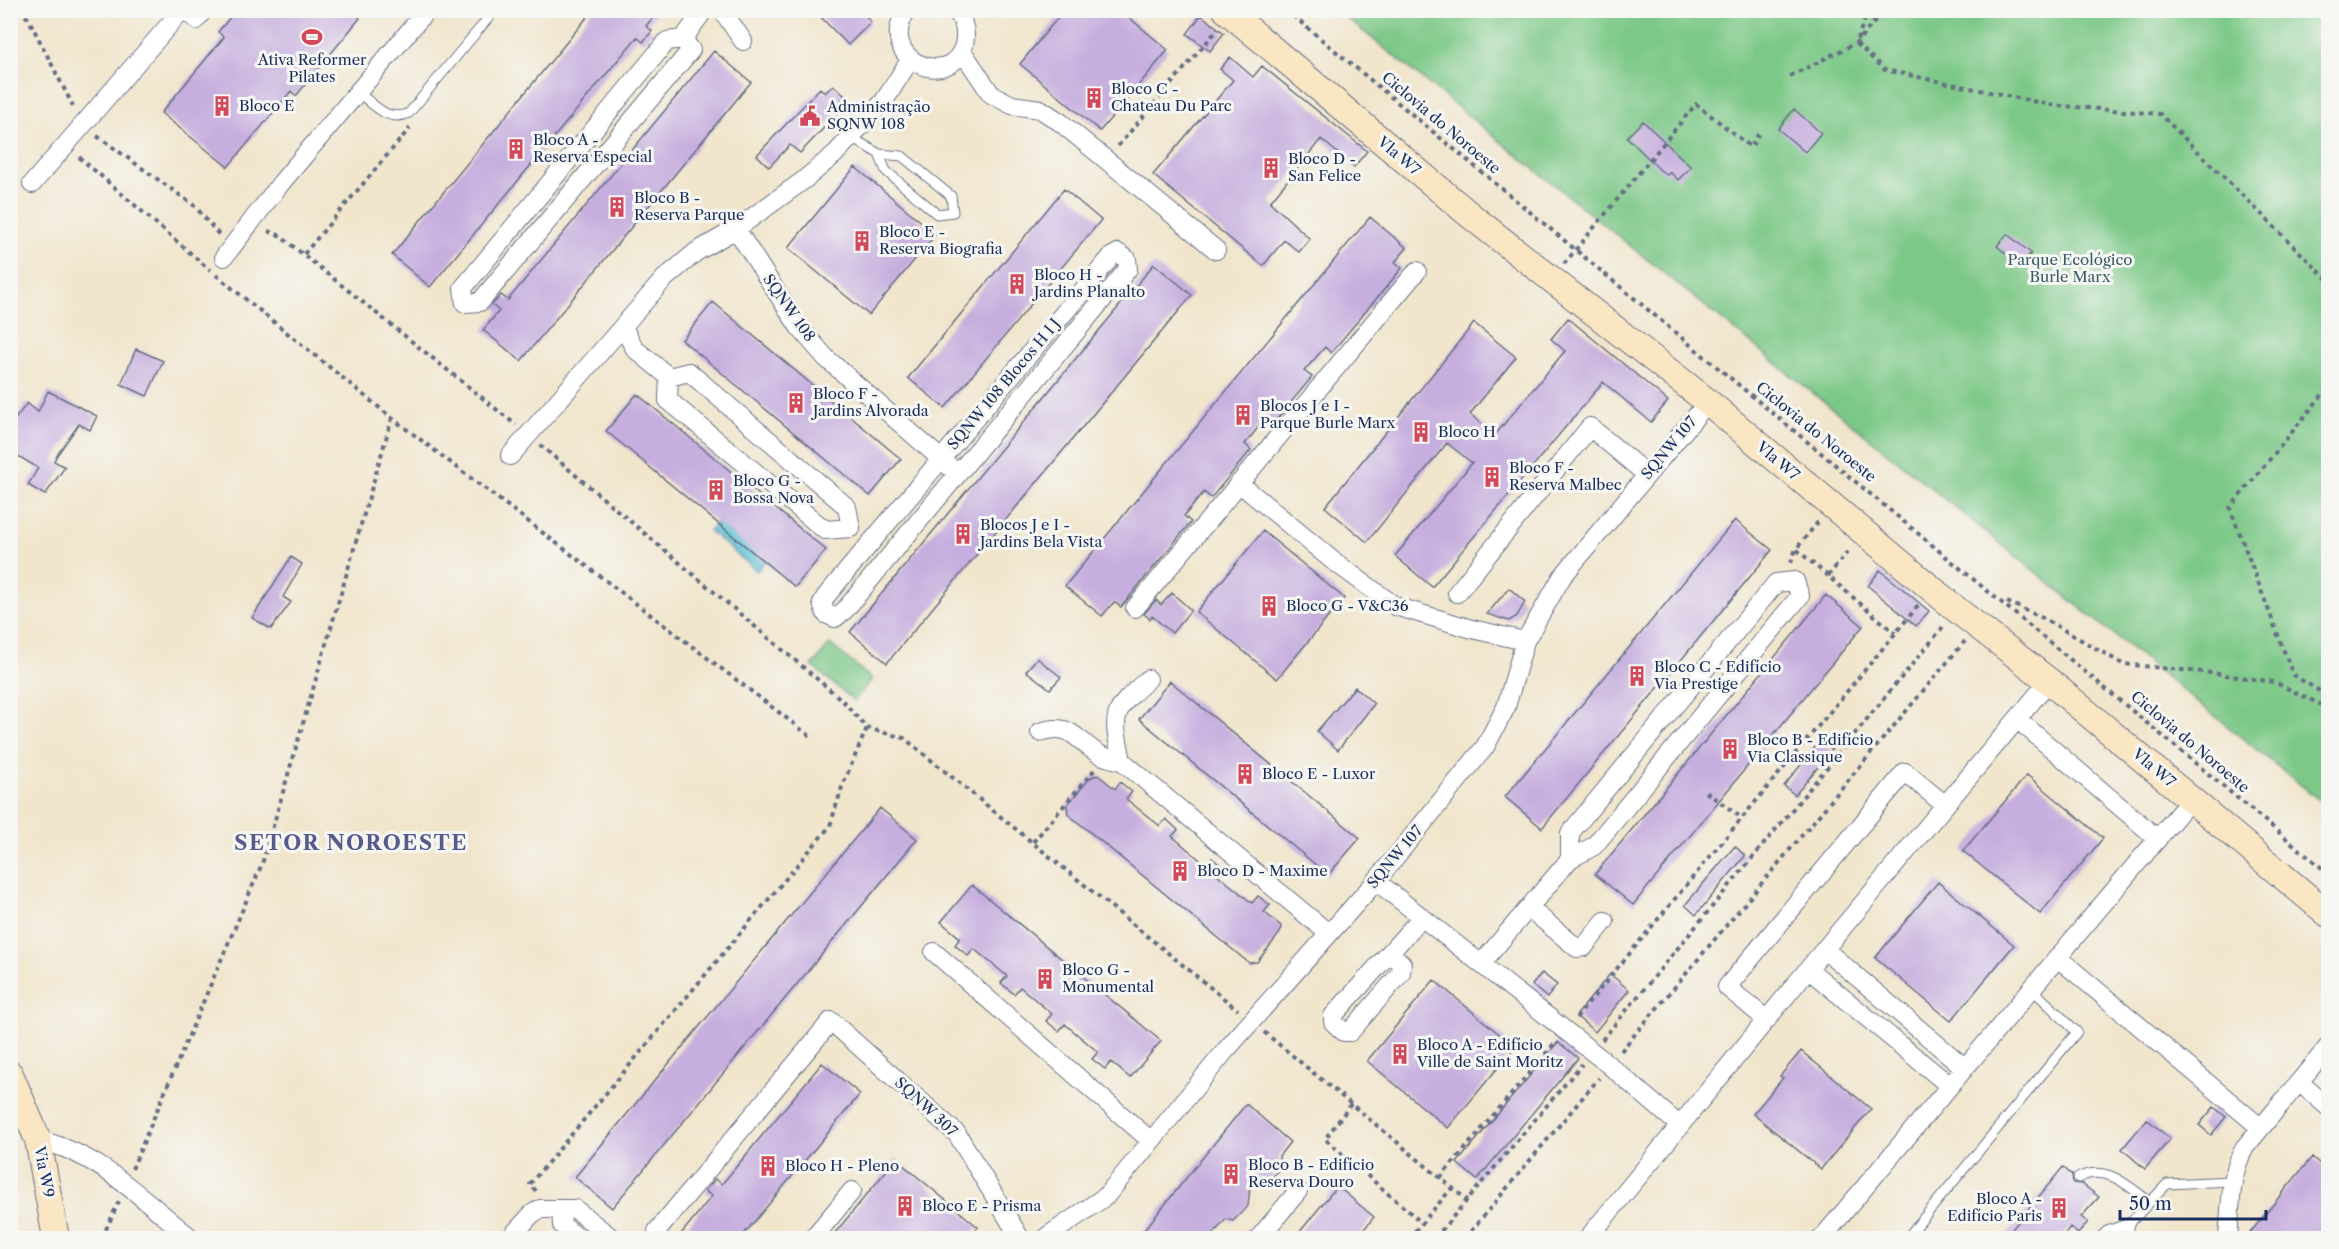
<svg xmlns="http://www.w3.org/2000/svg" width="2339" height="1249" viewBox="0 0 2339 1249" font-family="'Libre Caslon Text',serif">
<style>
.green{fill:#7cc887;stroke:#4c7c72;stroke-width:1.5}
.water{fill:#59c1d6;stroke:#3a789a;stroke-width:1.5}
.building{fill:#c6aede}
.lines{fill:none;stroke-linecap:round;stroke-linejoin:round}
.lane-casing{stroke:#666f84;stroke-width:11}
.street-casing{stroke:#666f84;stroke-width:20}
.secondary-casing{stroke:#666f84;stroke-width:28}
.path{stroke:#666f84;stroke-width:4;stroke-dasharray:4.5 4.5;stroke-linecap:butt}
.lane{stroke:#fff;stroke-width:9}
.street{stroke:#fff;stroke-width:18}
.secondary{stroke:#fbe6c4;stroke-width:26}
.labels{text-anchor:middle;stroke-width:6;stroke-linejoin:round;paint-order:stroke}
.poi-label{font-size:15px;fill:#1b2f5e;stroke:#f6f6f2;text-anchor:start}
.street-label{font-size:15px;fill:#1b2f5e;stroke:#f6f6f2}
.park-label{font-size:15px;fill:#385d6a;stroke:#f6f6f2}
.district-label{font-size:21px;font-weight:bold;letter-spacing:1.5px;fill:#575b8b;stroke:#f6f6f2}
</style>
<rect width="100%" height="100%" fill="#f6f6f2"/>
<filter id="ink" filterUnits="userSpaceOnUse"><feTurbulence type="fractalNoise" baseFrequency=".0167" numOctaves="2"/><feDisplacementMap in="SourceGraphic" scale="12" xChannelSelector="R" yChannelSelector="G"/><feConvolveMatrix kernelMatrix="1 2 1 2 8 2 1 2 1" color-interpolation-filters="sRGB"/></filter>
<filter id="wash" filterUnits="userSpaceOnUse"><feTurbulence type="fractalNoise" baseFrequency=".008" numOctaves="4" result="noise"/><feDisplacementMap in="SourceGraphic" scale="24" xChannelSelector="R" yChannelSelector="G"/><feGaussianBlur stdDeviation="1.35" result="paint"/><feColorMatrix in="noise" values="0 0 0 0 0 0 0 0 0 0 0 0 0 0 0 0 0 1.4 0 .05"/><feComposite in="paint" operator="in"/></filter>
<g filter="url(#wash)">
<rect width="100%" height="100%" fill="#f1e5cc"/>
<path class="green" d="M1338,11H2328V807Z
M830,644L872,679L854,701L812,666Z"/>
<path class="water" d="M718,521L766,560L757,571L709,531Z"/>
<g id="blocks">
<path class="building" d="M236,10H350L360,18L296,96L291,91L228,167L161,113L224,37L218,32Z
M593,10H659L646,26L652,31L643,42L637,37L430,287L392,255Z
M814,10H860L871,22L848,45Z
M1064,10H1120L1168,50L1100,131L1020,64Z
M1201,15L1224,33L1210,51L1187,34Z
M714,51L751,82L521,361L483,330L499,311L492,305L501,295L508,300Z
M1230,57L1253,77L1262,66L1367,151L1354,167L1321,139L1270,202L1310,239L1299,252L1284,240L1263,266L1153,175L1233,80L1220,69Z
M833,85L844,95L839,112L800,153L790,145L769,167L757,155L820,88L825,93Z
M1794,109L1821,133L1805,152L1778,129Z
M1643,121L1691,167L1678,180L1670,172L1667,175L1660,170L1627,137Z
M855,167L936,234L869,315L788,248Z
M1064,189L1101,220L945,408L908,378Z
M1370,217L1407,248L1395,262L1402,268L1331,353L1325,347L1304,371L1312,377L1272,425L1264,420L1245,444L1251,450L1211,498L1204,492L1184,516L1191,522L1121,607L1114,602L1102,616L1065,586Z
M2007,234L2031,253L2020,266L1997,246Z
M1154,264L1192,295L887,663L850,632Z
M713,302L901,459L870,496L682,340Z
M1568,318L1668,401L1651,422L1603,382L1432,587L1395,556L1472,463L1447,443L1367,542L1325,507L1474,323L1516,357L1470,414L1495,435L1565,351L1551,339Z
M136,349L163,361L147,396L121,384Z
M48,391L97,416L90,430L79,424L57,455L54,461L65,467L45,495L28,485L38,468L10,451V426L27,403L38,412Z
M637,394L826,550L795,587L606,431Z
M1735,520L1772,550L1542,828L1505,797Z
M1263,531L1344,598L1277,679L1196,612Z
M291,557L302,564L283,597L291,602L271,629L252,618Z
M1880,570L1929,611L1916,626L1868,586Z
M1509,588L1525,602L1517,616L1509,621L1487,614Z
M1172,593L1191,610L1172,633L1152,616L1150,619L1144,614L1156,600L1161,605Z
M1826,595L1863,626L1633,905L1595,874Z
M1037,658L1061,677L1050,689L1026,671Z
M1170,681L1360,838L1328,875L1139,719Z
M1355,687L1374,704L1338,750L1317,731Z
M1820,741L1832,750L1795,795L1784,786Z
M1098,775L1115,789L1120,782L1132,792L1126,799L1160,826L1166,819L1178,830L1172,836L1206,865L1212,858L1224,868L1218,875L1252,903L1258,896L1270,905L1264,912L1281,926L1280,933L1257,962L1249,963L1068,814L1067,805L1091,777Z
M2027,775L2103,838L2040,914L1963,851Z
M880,808L917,839L612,1208L575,1177Z
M1735,846L1745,856L1696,915L1685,905Z
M1938,882L2014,945L1951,1021L1875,958Z
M972,885L1161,1041L1130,1078L1111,1062L1105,1069L1092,1059L1098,1052L1065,1024L1059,1031L1046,1021L1052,1014L1020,987L1014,994L1001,983L1007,976L974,949L968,956L955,945L960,938L941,922Z
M1542,973L1557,985L1547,998L1532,985Z
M1610,974L1629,990L1595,1032L1576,1016Z
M1434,980L1515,1047L1448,1128L1367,1061Z
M1558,1042L1578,1058L1477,1180L1457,1163Z
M1801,1051L1871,1109L1821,1169L1753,1114L1783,1078L1780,1076Z
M822,1063L860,1094L740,1239H677L712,1196L705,1191L715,1179L722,1184Z
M1246,1104L1290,1142L1279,1156L1280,1168L1266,1184L1251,1176L1248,1206L1233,1221L1226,1219L1209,1239H1137Z
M2214,1107L2226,1117L2211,1135L2199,1125Z
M2147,1119L2170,1139L2145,1169L2122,1149Z
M2312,1157L2328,1171V1239H2245Z
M896,1159L978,1227L968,1239H830Z
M2063,1167L2072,1175L2073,1183L2082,1184L2099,1197L2081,1217L2088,1222L2078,1234L2070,1227L2061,1239H2004Z
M1337,1186L1374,1217L1356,1239H1294Z"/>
</g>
</g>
<g filter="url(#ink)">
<use href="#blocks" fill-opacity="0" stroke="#666f84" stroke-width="1.5"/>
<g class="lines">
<g class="lane-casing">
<path id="lane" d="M180,13L197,25L210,10
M358,92C374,105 388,123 409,113L495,10
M851,137L879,154L902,156L951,196L953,212L937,214L886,171L879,154
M2078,1178C2106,1163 2128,1186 2150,1202
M1907,1238L2077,1032L2032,989
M2100,1238L2107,1231L2130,1223L2167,1184L2232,1181
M2127,1238L2130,1223"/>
</g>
<g class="street-casing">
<path id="street" d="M722,10L743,41
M907,10C874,59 950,92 964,45C967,31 964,21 956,10
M683,39L691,50L480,302L465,303L463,288L667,41Z
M683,39L704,10
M962,51L991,94L1012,105L1040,109L1060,122L1216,250
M32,184L182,10
M736,229L799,327L826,358L950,467
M1118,253L1127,259L1128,269L844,611L835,618L826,614L822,603L826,596L1111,257Z
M224,257L281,183L427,10
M623,327L635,349L669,377
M689,372L847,507L851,528L825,530L668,400L669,377Z
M510,456L664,279L696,252L736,229L804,180L835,154L884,101L910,60
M1239,483L1332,560L1395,606L1472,629L1525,641
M1457,593L1590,427L1647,475
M1135,608L1417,271
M2017,719L2158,839
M1040,732C1072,722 1074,739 1099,754C1106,758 1114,759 1122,761L1328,933
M1122,761C1112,713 1111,713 1148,679
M1376,881L1609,1065L1679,1125
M1529,908L1577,948L1584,947L1605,921
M1824,949L1965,1068
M934,952L1150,1140
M1391,954L1402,964L1401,973L1350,1032H1344L1333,1022V1016L1422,917
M2058,958L2261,1128
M1481,964L1570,859L1594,846L1800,596L1795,581L1776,583L1570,833V859
M1808,969L1950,1086
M1767,1020L1727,987L1905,772L1945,805
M2299,1082L2328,1107
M38,1140C99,1153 144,1201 191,1238
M561,1210L562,1225L578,1238
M657,1231L831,1021L957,1134L1020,1238
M510,1238L532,1214L540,1209H575L612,1238
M813,1238L852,1191
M1045,1238L1106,1196L1226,1050L1376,881L1485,747L1506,707L1525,641L1562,577L1708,402
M1259,1238L1298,1191
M1588,1238L1808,969L2049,681
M1822,1238L2191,799
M2228,1238C2231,1207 2229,1175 2245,1147L2328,1047"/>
</g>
<g class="secondary-casing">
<path id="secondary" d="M1226,10L1471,216L1708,402L1957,610L2049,681L2328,914
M10,1074L38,1140L56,1238"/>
</g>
<path class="path" d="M18,10L28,18L74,108
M1286,10L2328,873
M1868,10L1856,43L1885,70L2051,105L2160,114L2328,280
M1790,76L1856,43L1885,10
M97,136L195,206L219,235
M1118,146L1218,29
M79,157L210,270
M268,231L279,235L516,425
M304,254L410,128
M1564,264L1696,104L1751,147L1759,133
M216,275L392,418L810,736
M2328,388L2230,508L2293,675L2328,696
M540,445L842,700L867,728L904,738L1238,1010
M1818,522L1796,549L1895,633
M1791,563L1796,549
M1828,576L1850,549
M2007,602L2045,619L2123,664L2212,673L2274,682L2328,708
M1706,792L1742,818
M1033,842L1095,769
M1576,1018L1918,606
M1264,1032L1467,1200
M1602,1040L1943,627
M1621,1051L1965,641
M1351,1104L1325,1139L1422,1223
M132,1169L262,864L392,418
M1440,1178L1554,1044
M536,1191L530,1184L830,826L843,784L867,728
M102,1238L119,1201
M1409,1238L1452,1188
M1435,1238L1582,1064
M1465,1238L1599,1078"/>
<use href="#lane" class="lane"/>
<use href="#street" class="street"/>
<use href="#secondary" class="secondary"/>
</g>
</g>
<defs>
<g id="stadium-bare" transform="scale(1.62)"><path d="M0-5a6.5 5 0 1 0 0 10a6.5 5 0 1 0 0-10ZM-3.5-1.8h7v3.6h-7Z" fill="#d1495b" stroke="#f6f6f2" stroke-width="2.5" paint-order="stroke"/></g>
<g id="building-bare" transform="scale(1.62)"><path d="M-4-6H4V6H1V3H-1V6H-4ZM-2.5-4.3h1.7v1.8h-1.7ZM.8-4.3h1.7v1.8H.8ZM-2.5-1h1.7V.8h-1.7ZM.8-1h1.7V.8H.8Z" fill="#d1495b" stroke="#f6f6f2" stroke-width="2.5" paint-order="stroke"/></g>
<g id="civic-bare" transform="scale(1.62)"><path d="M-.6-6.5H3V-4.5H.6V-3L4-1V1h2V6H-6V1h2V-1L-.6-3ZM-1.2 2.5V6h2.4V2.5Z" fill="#d1495b" stroke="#f6f6f2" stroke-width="2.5" paint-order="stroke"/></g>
</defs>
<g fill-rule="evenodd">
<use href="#stadium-bare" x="312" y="37"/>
<use href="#building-bare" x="1094" y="98"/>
<use href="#building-bare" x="222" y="106"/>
<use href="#civic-bare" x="810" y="116"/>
<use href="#building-bare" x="516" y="149"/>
<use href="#building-bare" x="1271" y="168"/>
<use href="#building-bare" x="617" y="207"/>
<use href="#building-bare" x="862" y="241"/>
<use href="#building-bare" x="1017" y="284"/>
<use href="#building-bare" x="796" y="403"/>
<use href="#building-bare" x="1243" y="415"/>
<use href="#building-bare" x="1421" y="432"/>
<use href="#building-bare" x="1492" y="477"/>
<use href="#building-bare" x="716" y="490"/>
<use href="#building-bare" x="963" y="534"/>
<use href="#building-bare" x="1269" y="606"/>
<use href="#building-bare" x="1637" y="676"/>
<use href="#building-bare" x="1730" y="749"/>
<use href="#building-bare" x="1245" y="774"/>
<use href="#building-bare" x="1180" y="871"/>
<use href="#building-bare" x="1045" y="979"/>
<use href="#building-bare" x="1400" y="1054"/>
<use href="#building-bare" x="768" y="1166"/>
<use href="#building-bare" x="1231" y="1174"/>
<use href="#building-bare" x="905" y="1206"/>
<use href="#building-bare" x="2059" y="1208"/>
</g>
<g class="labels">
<g class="poi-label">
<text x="312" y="65" text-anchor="middle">Ativa Reformer<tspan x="312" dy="17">Pilates</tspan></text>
<text x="1111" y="94">Bloco C -<tspan x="1111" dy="17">Chateau Du Parc</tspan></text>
<text x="239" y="111">Bloco E</text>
<text x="827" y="112">Administração<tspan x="827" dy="17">SQNW 108</tspan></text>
<text x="533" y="145">Bloco A -<tspan x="533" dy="17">Reserva Especial</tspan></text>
<text x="1288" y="164">Bloco D -<tspan x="1288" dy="17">San Felice</tspan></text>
<text x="634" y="203">Bloco B -<tspan x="634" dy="17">Reserva Parque</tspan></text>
<text x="879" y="237">Bloco E -<tspan x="879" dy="17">Reserva Biografia</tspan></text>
<text x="1034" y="280">Bloco H -<tspan x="1034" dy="17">Jardins Planalto</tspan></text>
<text x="813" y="399">Bloco F -<tspan x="813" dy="17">Jardins Alvorada</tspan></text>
<text x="1260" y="411">Blocos J e I -<tspan x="1260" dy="17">Parque Burle Marx</tspan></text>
<text x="1438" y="437">Bloco H</text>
<text x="1509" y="473">Bloco F -<tspan x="1509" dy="17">Reserva Malbec</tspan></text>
<text x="733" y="486">Bloco G -<tspan x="733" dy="17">Bossa Nova</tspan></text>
<text x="980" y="530">Blocos J e I -<tspan x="980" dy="17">Jardins Bela Vista</tspan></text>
<text x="1286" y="611">Bloco G - V&amp;C36</text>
<text x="1654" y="672">Bloco C - Edifício<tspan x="1654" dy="17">Via Prestige</tspan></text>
<text x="1747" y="745">Bloco B - Edifício<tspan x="1747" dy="17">Via Classique</tspan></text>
<text x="1262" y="779">Bloco E - Luxor</text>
<text x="1197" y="876">Bloco D - Maxime</text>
<text x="1062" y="975">Bloco G -<tspan x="1062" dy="17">Monumental</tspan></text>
<text x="1417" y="1050">Bloco A - Edifício<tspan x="1417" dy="17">Ville de Saint Moritz</tspan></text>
<text x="1248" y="1170">Bloco B - Edifício<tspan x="1248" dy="17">Reserva Douro</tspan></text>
<text x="785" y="1171">Bloco H - Pleno</text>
<text x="2042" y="1204" text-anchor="end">Bloco A -<tspan x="2042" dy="17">Edifício Paris</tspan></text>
<text x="922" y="1211">Bloco E - Prisma</text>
</g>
<g class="street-label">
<text transform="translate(1441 123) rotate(40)" y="5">Ciclovia do Noroeste</text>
<text transform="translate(1399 156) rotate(40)" y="5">Vla W7</text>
<text transform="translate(789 308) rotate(55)" y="5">SQNW 108</text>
<text transform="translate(1004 384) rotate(-50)" y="5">SQNW 108 Blocos H I J</text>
<text transform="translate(1816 432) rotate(39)" y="5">Ciclovia do Noroeste</text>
<text transform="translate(1669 448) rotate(-50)" y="5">SQNW 107</text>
<text transform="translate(1778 461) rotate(40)" y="5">Vla W7</text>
<text transform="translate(2190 742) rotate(40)" y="5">Ciclovia do Noroeste</text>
<text transform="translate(2154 768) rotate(40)" y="5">Vla W7</text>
<text transform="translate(1395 857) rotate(-50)" y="5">SQNW 107</text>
<text transform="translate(926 1107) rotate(43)" y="5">SQNW 307</text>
<text transform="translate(44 1172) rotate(79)" y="5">Via W9</text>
</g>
<g class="park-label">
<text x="2070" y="265">Parque Ecológico<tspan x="2070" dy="17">Burle Marx</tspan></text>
</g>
<g class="district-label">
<text x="351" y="850">SETOR NOROESTE</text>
</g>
</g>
<rect width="2339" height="1249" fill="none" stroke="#f6f6f2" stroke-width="36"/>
<path d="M2120 1210v9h146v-9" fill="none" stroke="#1b2f5e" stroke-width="3"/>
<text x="2129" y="1210" font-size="18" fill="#1b2f5e" stroke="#f6f6f2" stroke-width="4.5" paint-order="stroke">50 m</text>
</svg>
